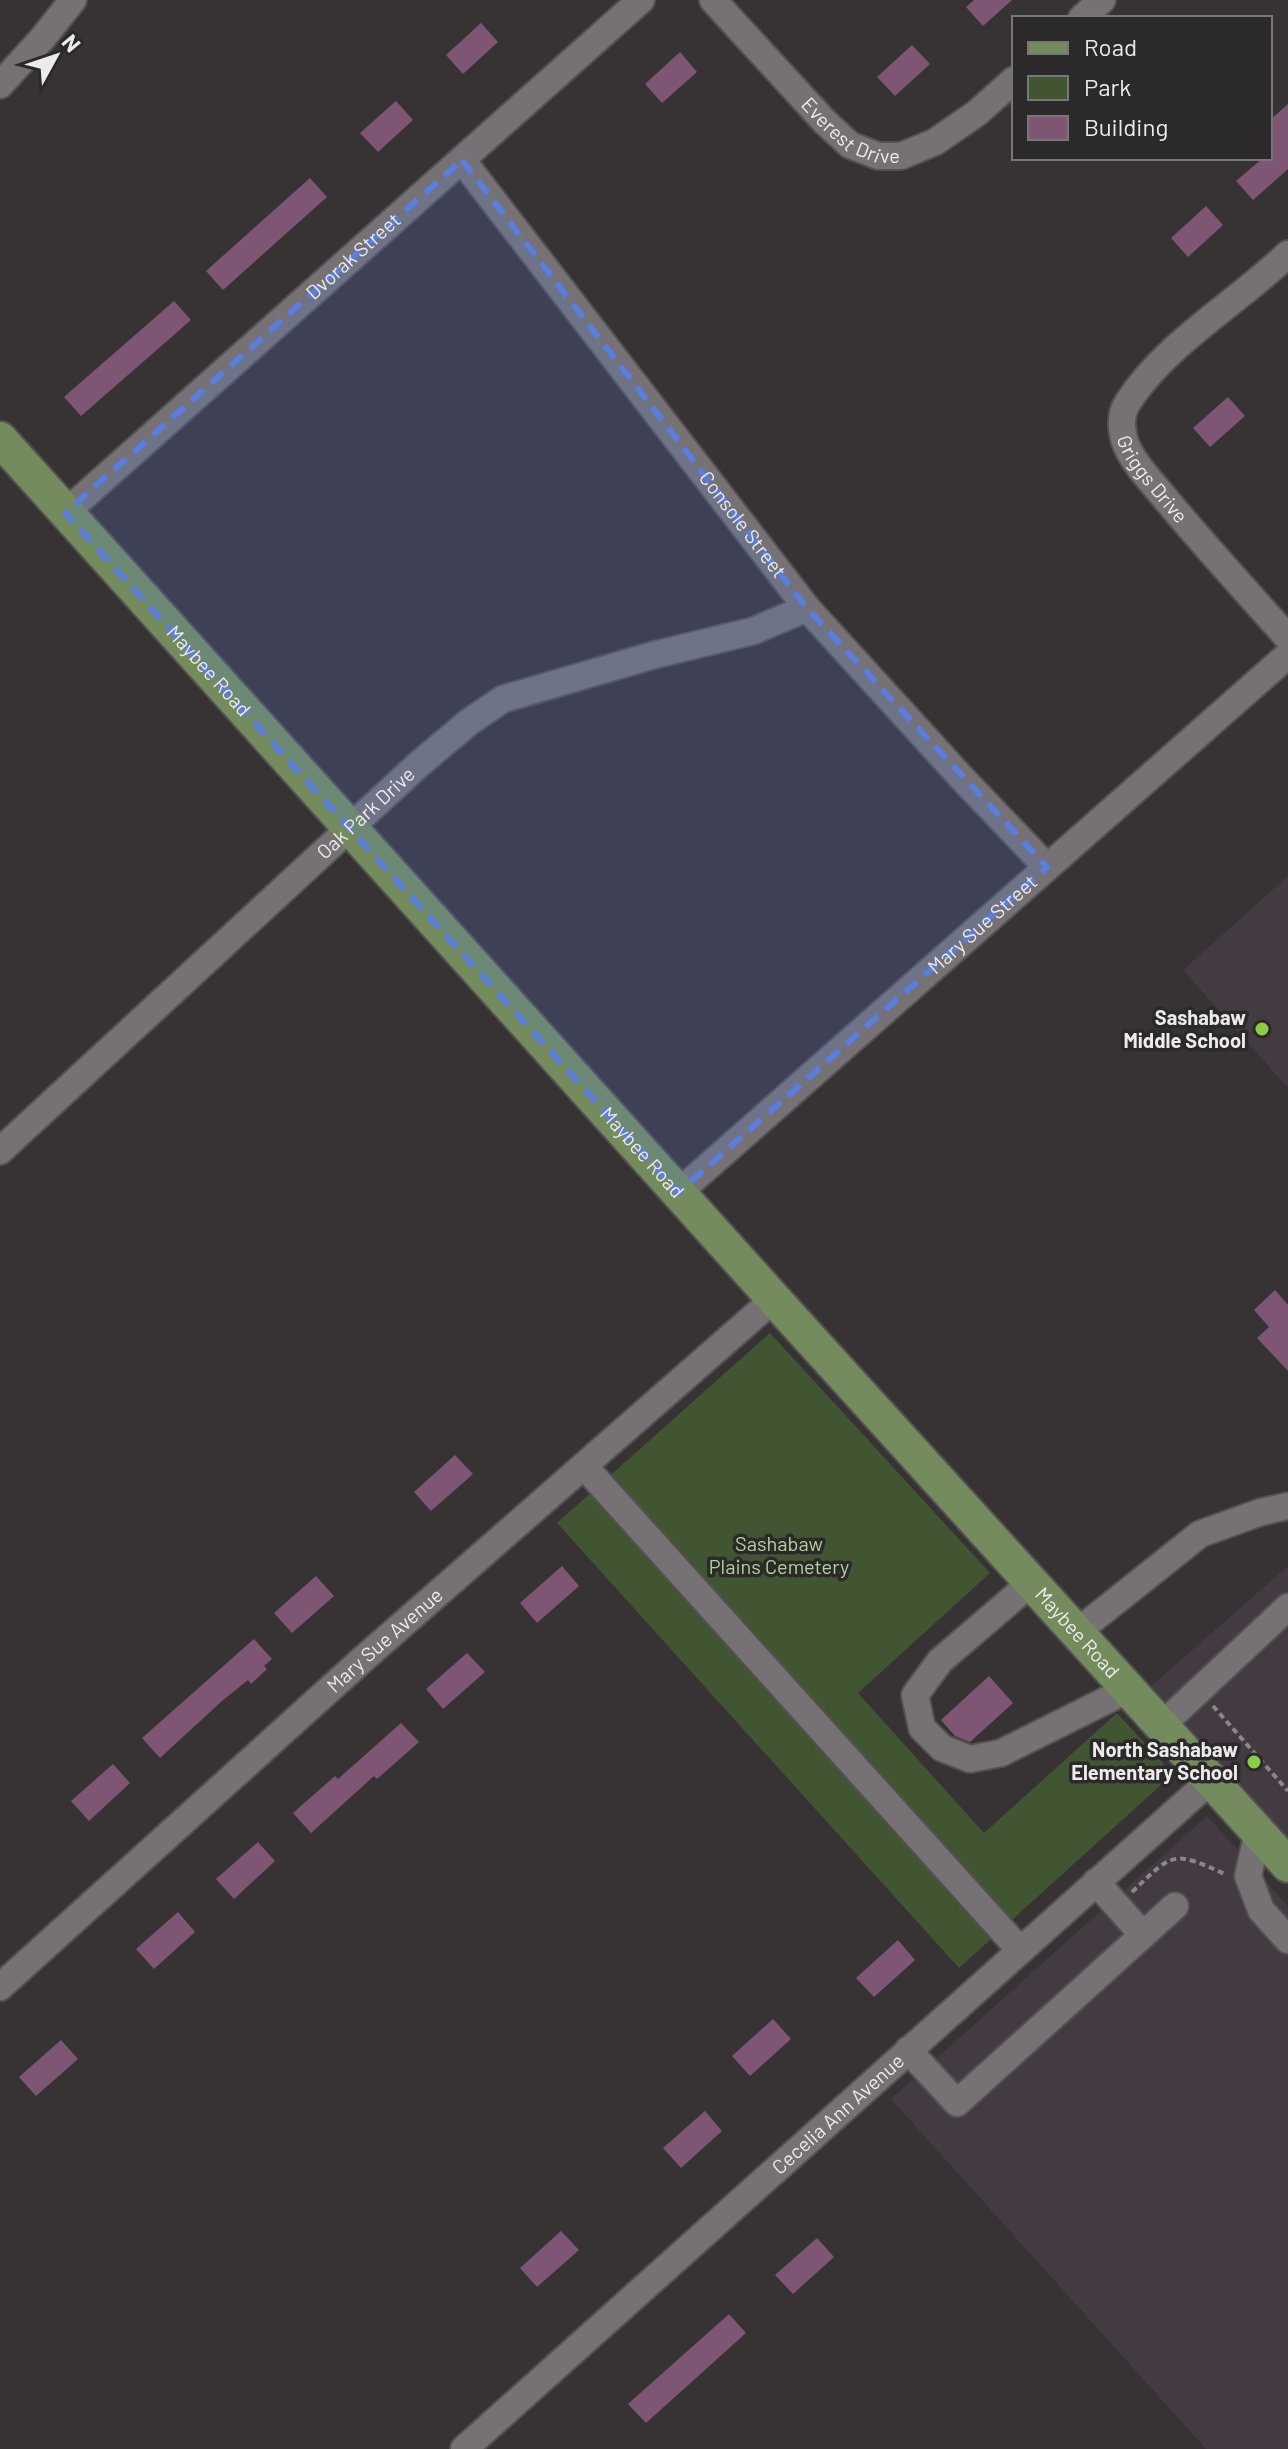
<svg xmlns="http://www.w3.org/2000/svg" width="1288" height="2449" viewBox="0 0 1288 2449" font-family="Barlow,sans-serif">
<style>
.built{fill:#443a41}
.green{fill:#425533}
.building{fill:#7e5673}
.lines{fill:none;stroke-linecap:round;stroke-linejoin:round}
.minor-casing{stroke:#545153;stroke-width:30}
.major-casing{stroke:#545153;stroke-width:38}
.path{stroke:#8b8789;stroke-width:4;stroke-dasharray:6 4;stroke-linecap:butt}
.minor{stroke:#757174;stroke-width:26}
.major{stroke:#748b5d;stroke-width:34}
.marked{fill:#5b7dde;fill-opacity:0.2;stroke:#5b7dde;stroke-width:6;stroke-dasharray:16 10;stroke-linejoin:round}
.poi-dot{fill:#8bce46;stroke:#2c292b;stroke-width:3}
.labels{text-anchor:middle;stroke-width:7;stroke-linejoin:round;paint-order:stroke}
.street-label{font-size:20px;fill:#edeaec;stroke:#2c292b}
.poi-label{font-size:20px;font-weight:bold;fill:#edeaec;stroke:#2c292b;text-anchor:end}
.park-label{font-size:20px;fill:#b0d593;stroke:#2c292b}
</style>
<rect width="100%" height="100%" fill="#373335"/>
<path class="built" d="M1288,876V1088L1183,970Z
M1288,1566V1838L1151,1686Z
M1207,1816L1288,1906V2449H1206L891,2099Z"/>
<path class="green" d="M770,1333L990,1573L858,1693L984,1833L1117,1713L1173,1774L959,1968L557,1523Z"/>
<path class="building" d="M974,0H1012L983,26L966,7Z
M481,23L498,42L463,74L446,55Z
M912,45L930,64L895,96L877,77Z
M680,52L697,72L662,103L645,84Z
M396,101L413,120L378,152L360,133Z
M1288,104V169L1253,200L1236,181L1263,158H1270V120Z
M310,178L327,197L223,290L206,271Z
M1206,206L1223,225L1188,257L1171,238Z
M174,301L191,320L81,416L64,397Z
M1228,397L1245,416L1210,447L1193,428Z
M1275,1290L1288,1305V1371L1257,1338L1269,1327L1254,1310Z
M455,1455L473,1474L431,1511L414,1492Z
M562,1566L579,1586L537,1623L520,1603Z
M316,1576L334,1596L292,1633L274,1613Z
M254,1639L272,1659L264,1666L267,1669L251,1684L248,1680L222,1701L160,1758L142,1738Z
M467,1653L485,1672L443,1709L426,1689Z
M989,1676L1013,1703L970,1742L955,1736L941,1720Z
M401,1723L419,1742L377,1779L374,1776L311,1833L293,1813L335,1776L338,1779Z
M113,1764L130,1783L89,1821L71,1801Z
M258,1842L275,1861L234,1899L216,1879Z
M178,1912L195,1932L154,1969L136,1949Z
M898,1940L915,1960L874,1997L856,1978Z
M773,2019L791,2039L750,2076L732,2056Z
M61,2040L78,2059L36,2096L19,2077Z
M705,2111L722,2131L681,2168L663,2148Z
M561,2231L579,2250L537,2287L520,2268Z
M817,2238L834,2257L793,2294L775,2275Z
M729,2314L746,2333L646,2423L628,2404Z"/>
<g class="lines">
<g class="minor-casing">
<g id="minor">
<path id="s1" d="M713,0L825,122L850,145L878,156H901L935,142L977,113L1014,80"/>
<path d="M1082,18L1102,0"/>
<path d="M0,85L42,39L73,0"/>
<path id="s2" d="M462,160L807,608L961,777L1047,867"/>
<path id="s3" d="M1288,254C1238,302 1165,344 1128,402C1120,414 1121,429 1125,442C1132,462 1151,481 1164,497C1204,545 1246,591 1288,638"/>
<path id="s4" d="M65,513L641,0"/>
<path id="s5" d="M0,1151L418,765L469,722L503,699L654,655L753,631L807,608"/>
<path id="s6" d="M678,1193L1288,655"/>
<path d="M584,1466L1020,1950"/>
<path d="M1032,1582L940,1661L915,1695L922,1728L942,1748L970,1759L1001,1753L1129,1689"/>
<path d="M1077,1632L1200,1534L1261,1512L1288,1506"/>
<path d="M1162,1725L1288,1607"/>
<path d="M1258,1832L1248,1876L1261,1910L1288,1940"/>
<path d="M1096,1882L1143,1935"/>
<path id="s7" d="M0,1987L362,1660L774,1299"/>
<path d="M908,2050L957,2103L1175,1906"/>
<path id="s8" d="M464,2449L1211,1780"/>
</g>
</g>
<g class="major-casing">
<g id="major">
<path id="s9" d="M0,439L774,1299L1288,1865"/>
</g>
</g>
<path class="path" d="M1213,1706L1288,1791
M1132,1892C1174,1852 1172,1850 1227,1875"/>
<use href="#minor" class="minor"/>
<use href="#major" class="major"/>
</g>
<path class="marked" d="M462,160L807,608L1047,867L678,1193L65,513Z"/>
<g class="poi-dot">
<circle cx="1262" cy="1029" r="8"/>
<circle cx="1254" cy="1762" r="8"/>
</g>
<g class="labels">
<g class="street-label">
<text dy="7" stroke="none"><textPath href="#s1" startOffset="194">Everest Drive</textPath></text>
<text dy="7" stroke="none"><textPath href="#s4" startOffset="386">Dvorak Street</textPath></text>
<text dy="7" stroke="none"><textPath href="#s3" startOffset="306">Griggs Drive</textPath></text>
<text dy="7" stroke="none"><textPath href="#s2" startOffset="460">Console Street</textPath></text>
<text dy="7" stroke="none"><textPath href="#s9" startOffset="312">Maybee Road</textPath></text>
<text dy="7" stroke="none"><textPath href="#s5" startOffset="498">Oak Park Drive</textPath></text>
<text dy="7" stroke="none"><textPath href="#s6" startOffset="406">Mary Sue Street</textPath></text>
<text dy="7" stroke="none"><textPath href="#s9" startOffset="960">Maybee Road</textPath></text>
<text dy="7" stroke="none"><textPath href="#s9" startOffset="1608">Maybee Road</textPath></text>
<text dy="7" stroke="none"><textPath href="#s7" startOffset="518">Mary Sue Avenue</textPath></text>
<text dy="7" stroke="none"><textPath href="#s8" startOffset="502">Cecelia Ann Avenue</textPath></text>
</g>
<g class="poi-label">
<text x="1246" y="1025">Sashabaw<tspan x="1246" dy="23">Middle School</tspan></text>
<text x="1238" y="1757">North Sashabaw<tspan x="1238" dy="23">Elementary School</tspan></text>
</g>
<g class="park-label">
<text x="779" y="1551">Sashabaw<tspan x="779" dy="23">Plains Cemetery</tspan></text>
</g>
</g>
<rect x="1012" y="16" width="260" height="144" fill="#2c292b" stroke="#797678" stroke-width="2"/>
<rect x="1028" y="42" width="40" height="12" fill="#748b5d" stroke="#797678" stroke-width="2"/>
<text x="1084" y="56" font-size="24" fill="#edeaec">Road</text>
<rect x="1028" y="76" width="40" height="24" fill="#425533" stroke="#797678" stroke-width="2"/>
<text x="1084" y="96" font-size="24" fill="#edeaec">Park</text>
<rect x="1028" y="116" width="40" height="24" fill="#7e5673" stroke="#797678" stroke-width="2"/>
<text x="1084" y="136" font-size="24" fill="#edeaec">Building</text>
<g transform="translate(56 56) rotate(50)" stroke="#2c292b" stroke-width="6" paint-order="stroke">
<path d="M0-6L14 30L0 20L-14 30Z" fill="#edeaec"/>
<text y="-12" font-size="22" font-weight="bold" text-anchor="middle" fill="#edeaec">N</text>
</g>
</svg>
